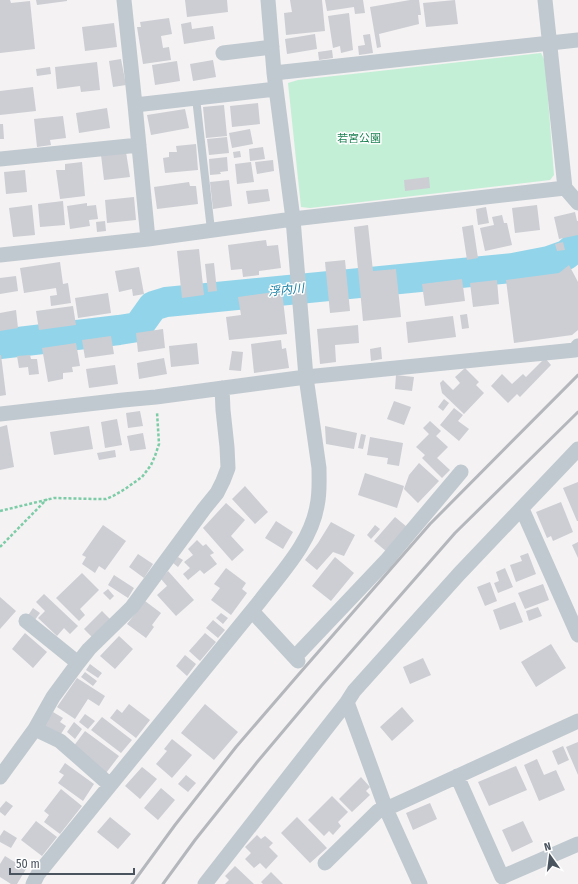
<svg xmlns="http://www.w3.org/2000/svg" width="578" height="884" viewBox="0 0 578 884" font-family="'Fira Sans Condensed','Noto Sans JP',sans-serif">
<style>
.green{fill:#c3efd6}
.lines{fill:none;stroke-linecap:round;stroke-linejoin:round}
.river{stroke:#92d4ea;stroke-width:30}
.building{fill:#ccced4}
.path{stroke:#7ccca8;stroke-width:2.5;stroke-dasharray:3 2;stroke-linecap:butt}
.lane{stroke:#c0c9d0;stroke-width:8}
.street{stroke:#c0c9d0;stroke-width:15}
.rail{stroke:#b4b7bc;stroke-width:3}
.labels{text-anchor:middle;stroke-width:3;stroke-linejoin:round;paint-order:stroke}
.park-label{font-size:11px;fill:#1b8052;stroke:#fff}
.water-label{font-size:12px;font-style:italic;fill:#127ea3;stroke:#fff}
</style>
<rect width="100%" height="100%" fill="#f4f2f2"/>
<path class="green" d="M541,53L545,61L554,175L550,180L310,208L301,207L288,83L298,80Z"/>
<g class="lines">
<path class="river" d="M0,344L119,330L138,327L153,306L166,302L513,268L549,261L566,255L578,245"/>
</g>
<path class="building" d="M0,0H10L11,3L30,1L35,49L0,53Z
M36,0H67V1L37,5Z
M185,0H227L228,12L187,17Z
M290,0H322L325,31L286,35L284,13L292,12Z
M325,0H363L365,13L355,14L354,7L327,11Z
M410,0H419L421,15H418L419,24L379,34L381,47L377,48L370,7Z
M455,0L458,24L426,27L423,3Z
M349,13L353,50L341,53L340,46L333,48L328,16Z
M169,18L172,34L161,36L163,48L169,47L171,60L143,64L137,27H141L140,22Z
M191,22L192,29L213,26L215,39L184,44L181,24Z
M114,23L117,47L85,51L82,27Z
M315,34L317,49L287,54L285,39Z
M370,34L373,53L359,55L358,46L365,45L363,35Z
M332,50L333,58L319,60L318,52Z
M121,59L126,85L113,87L109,61Z
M213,60L216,77L193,81L190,64Z
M177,61L180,81L155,85L152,65Z
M97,62L100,90L81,92L80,86L57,89L55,67Z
M50,67L51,74L37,76L36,69Z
M33,87L36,111L0,115V91Z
M258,103L260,124L232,127L230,106Z
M224,105L227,136L206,138L203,107Z
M107,108L110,128L79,133L76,113Z
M185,109L189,128L151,135L147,115Z
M63,116L66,138L50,140L51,145L37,147L34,119Z
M0,124H3L4,139H0Z
M250,129L253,144L232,148L229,133Z
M227,137L229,153L209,155L207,139Z
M196,144L198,170L165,173L163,158L169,157V152H177L176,146Z
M263,147L265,159L250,161L249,149Z
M240,151L241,157L234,158L233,152Z
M126,152L130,177L104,180L101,155Z
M227,157L228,171L220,172L221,174L210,175L209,159Z
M273,160L274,171L257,174L255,162Z
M82,162L85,196L60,199L56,170H65V164Z
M251,162L254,182L237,184L235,164Z
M25,170L27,192L6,194L4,172Z
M429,177L430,188L405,191L404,180Z
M229,180L232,206L213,209L210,182Z
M189,182L190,186H196L198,204L157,209L154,187Z
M268,189L270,201L248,204L246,191Z
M134,197L136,220L107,223L105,200Z
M63,201L65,225L40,227L38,204Z
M87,203V206L96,205L98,219L89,220L90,226L70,229L67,206Z
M32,205L35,235L13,237L9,208Z
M537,205L540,230L515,233L512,208Z
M486,207L489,223L478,225L476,209Z
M575,212L577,221H578V235L559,239L554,217Z
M502,215L504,223H507L512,245L485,251L480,228L494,225L492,217Z
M105,221L106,231L97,232L96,222Z
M368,225L373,271L396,269L401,317L363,321L354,227Z
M473,225L478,258L467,260L462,227Z
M266,240L267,246L278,245L281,268L259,271V275L243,277L242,269L231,270L228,245Z
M563,242L565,250L557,251L555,244Z
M199,249L204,295L182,298L177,251Z
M345,260L350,311L330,313L325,262Z
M60,262L63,284L68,283L71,303L51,306L50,296L57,295L56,288L24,293L20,268Z
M214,263L217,291L208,292L205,264Z
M569,265L578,282V330L572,335L514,343L506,280L559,273Z
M139,267L144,294L133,296L132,289L119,292L115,271Z
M16,276L18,291L0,294V278Z
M462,279L465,301L425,306L422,284Z
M497,280L499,304L473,307L470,283Z
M282,291L287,334L229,340L226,317L241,315L238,297Z
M108,293L111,313L78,318L75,298Z
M73,306L76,325L39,330L36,311Z
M16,310L18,328L0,331V313Z
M467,314L469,328L462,329L460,315Z
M453,316L456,337L408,343L406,322Z
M358,325L359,343L335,345L336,362L320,364L317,329Z
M163,329L165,348L138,352L136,333Z
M111,336L114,354L85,358L82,340Z
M281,340L282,349L286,348L289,368L254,373L251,344Z
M76,343L80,366L72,367L73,372L63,373V379L48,382L42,348Z
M197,343L199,364L171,367L169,346Z
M381,347L382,359L371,361L370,349Z
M232,351L243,352L241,371L229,370Z
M0,355H1L6,395L0,396Z
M30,355L31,359H37L39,374L29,375L28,367L19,368L17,356Z
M164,358L167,374L139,379L137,363Z
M545,358L551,365L520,397L517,394L508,403L491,386L502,374L512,384L523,374L526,377Z
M115,365L118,384L89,388L86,369Z
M465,368L479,382L476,385L484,393L464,414L442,393L440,383L443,380L453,390L460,383L455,377Z
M396,375L414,377L412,391L395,389Z
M444,399L449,403L443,411L438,407Z
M394,401L411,407L404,425L387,419Z
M454,408L463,415L458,421L469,429L459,441L440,425Z
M140,411L143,426L128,428L126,413Z
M117,419L122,445L105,448L101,422Z
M430,421L441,431L436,436L448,447L437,458L450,470L442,478L422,458L425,455L416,447L429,434L423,428Z
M7,425L14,467L0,470V427Z
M89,426L93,449L54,455L50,432Z
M325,426L357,433L354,449L326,444Z
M143,433L146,449L130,451L127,436Z
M361,434L366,435L363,449L358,448Z
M370,437L403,443L399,466L387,464L388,458L367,455Z
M115,450L116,457L99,460L97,453Z
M419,463L439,481L418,503L404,489L409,475Z
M365,473L404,486L397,508L358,495Z
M578,482V521H577L563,488Z
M245,486L268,512L255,524L232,499Z
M561,502L573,532L553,541L551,536L547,538L536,512Z
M226,503L245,520L231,536L244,550L232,561L203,528Z
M395,517L407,527L387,552L374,541Z
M276,521L293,532L283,549L265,538Z
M331,522L355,535L344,556L333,552L317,570L305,560L318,543Z
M103,525L126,541L105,570L99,566L95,573L82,564L86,557L82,555Z
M375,525L380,529L371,539L367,535Z
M197,540L203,546L206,544L214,553L210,555L217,564L204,574L200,570L188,580L183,574L190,568L184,562L193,555L188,549Z
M578,542V558L572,545Z
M528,553L536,574L516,582L510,565L522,561L520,556Z
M138,554L153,564L144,578L129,567Z
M178,557L183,560L178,567L173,563Z
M335,557L354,573L331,601L312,586Z
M226,568L246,583L242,589L247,593L231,615L211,600L220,588L214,584Z
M505,568L513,587L498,593L494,583L499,581L496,572Z
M168,571L194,600L176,616L157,595L167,586L161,579Z
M82,573L99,590L80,609L85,615L79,621L56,598Z
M114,575L134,588L128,598L108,585Z
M490,582L497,601L485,606L477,587Z
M543,584L549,600L525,609L518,593Z
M108,589L114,596L110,600L103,593Z
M44,594L78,626L70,634L64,628L57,636L38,618L45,611L36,602Z
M0,597L16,611L0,629Z
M145,601L161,613L152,625L154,627L146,638L127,624Z
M515,602L523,622L500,630L493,610Z
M538,607L542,616L529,621L526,611Z
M33,608L40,613L34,621L27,617Z
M102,611L111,620L93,638L84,629Z
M221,613L228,618L223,624L216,618Z
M213,620L225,630L218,638L206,628Z
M25,633L47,652L33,668L12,649Z
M205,633L216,642L200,661L189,651Z
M119,636L133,649L115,669L100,656Z
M551,644L566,668L536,687L521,662Z
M185,655L196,664L187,676L176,666Z
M423,658L431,675L410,684L403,667Z
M90,664L102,673L98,678L86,670Z
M85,672L97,681L93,686L81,677Z
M77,678L105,696L99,706L88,699L75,719L57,707Z
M129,704L150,720L136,738L110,718L117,709L122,713Z
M205,704L238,732L214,760L181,733Z
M402,707L414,721L392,741L380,727Z
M53,712L63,718L60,722L66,726L59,737L43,726Z
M85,714L95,721L88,729L79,722Z
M102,717L132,740L121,753L91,730Z
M74,722L82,729L75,739L67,732Z
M85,731L119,756L106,773L73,747Z
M172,739L192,755L172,778L156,764L167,751L164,749Z
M578,742V775L566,747Z
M563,746L569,760L558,765L552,751Z
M537,759L544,775L556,770L565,790L539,801L524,765Z
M65,763L94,784L83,801L58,783L64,775L59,772Z
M516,766L527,790L489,806L478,782Z
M142,767L157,779L140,799L125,786Z
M186,775L196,783L188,792L178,784Z
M361,777L370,787L366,791L370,795L352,812L339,799Z
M161,788L175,800L158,820L144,808Z
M61,789L82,806L60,834L44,822L49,815L44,811Z
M332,796L348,812L338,822L341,826L333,835L329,831L324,836L308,820Z
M6,801L13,806L5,816L0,812V808Z
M430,803L437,819L413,830L406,813Z
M110,817L131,834L118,849L97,832Z
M297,817L327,848L310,863L281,833Z
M36,821L57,837L42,856L21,840Z
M523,821L533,842L512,852L502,830Z
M4,830L17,838L11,848L0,842V836Z
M257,835L261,839L265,836L273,843L269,847L278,856L266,869L260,863L254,868L245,859L251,853L245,847Z
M5,856L26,869L17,884H11L0,877V864Z
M235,866L254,884H225L229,880L225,876Z
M271,872L283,884H263L261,882Z"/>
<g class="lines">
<path class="path" d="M0,511L54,498L96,499H106L113,496L125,489L142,477L151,465L155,456L159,444L157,412
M0,547L47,499"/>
<path class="lane" d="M196,98L211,230"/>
<path class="street" d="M124,0L135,105L148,239
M545,0L565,188
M223,53L272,47
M274,73L578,40
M135,105L276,89
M0,159L139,145
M0,255L148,239L293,219L565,188L578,203
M0,414L123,400L156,397L306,377L575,350L578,346
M522,509L578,635
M252,611L298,661
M26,621L78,663
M295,657L386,561L461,472
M347,702L386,809L420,884
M35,729L60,741L110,785
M457,776L502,877L578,844
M0,777L35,729L53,697L78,663L89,649L132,607L204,509L217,493L223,481L228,468L227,447L223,410L222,388
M325,863L378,811L386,809L578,721
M33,884L38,874L260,601C282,572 311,542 317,506C320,493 319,481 319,468L306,377L293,219L274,73L268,0
M205,884L347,702L354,691L459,574L578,449"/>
<path class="rail" d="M132,884L175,825L236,747L299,674L430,524L578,375
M163,884L195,840L258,761L322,685L455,533L578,412"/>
</g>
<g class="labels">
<g class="park-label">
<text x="359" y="142">若宮公園</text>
</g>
<g class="water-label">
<text transform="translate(286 290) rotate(-6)" y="4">浮内川</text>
</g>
</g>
<g transform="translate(550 856) rotate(346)" stroke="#ffffff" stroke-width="3" paint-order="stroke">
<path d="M0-3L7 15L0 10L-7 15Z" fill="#4a545f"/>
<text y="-6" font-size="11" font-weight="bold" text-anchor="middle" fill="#4a545f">N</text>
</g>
<path d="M10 868v6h124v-6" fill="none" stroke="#4a545f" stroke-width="2"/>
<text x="16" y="868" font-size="12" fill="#4a545f" stroke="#ffffff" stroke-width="3" paint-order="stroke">50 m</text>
</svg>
